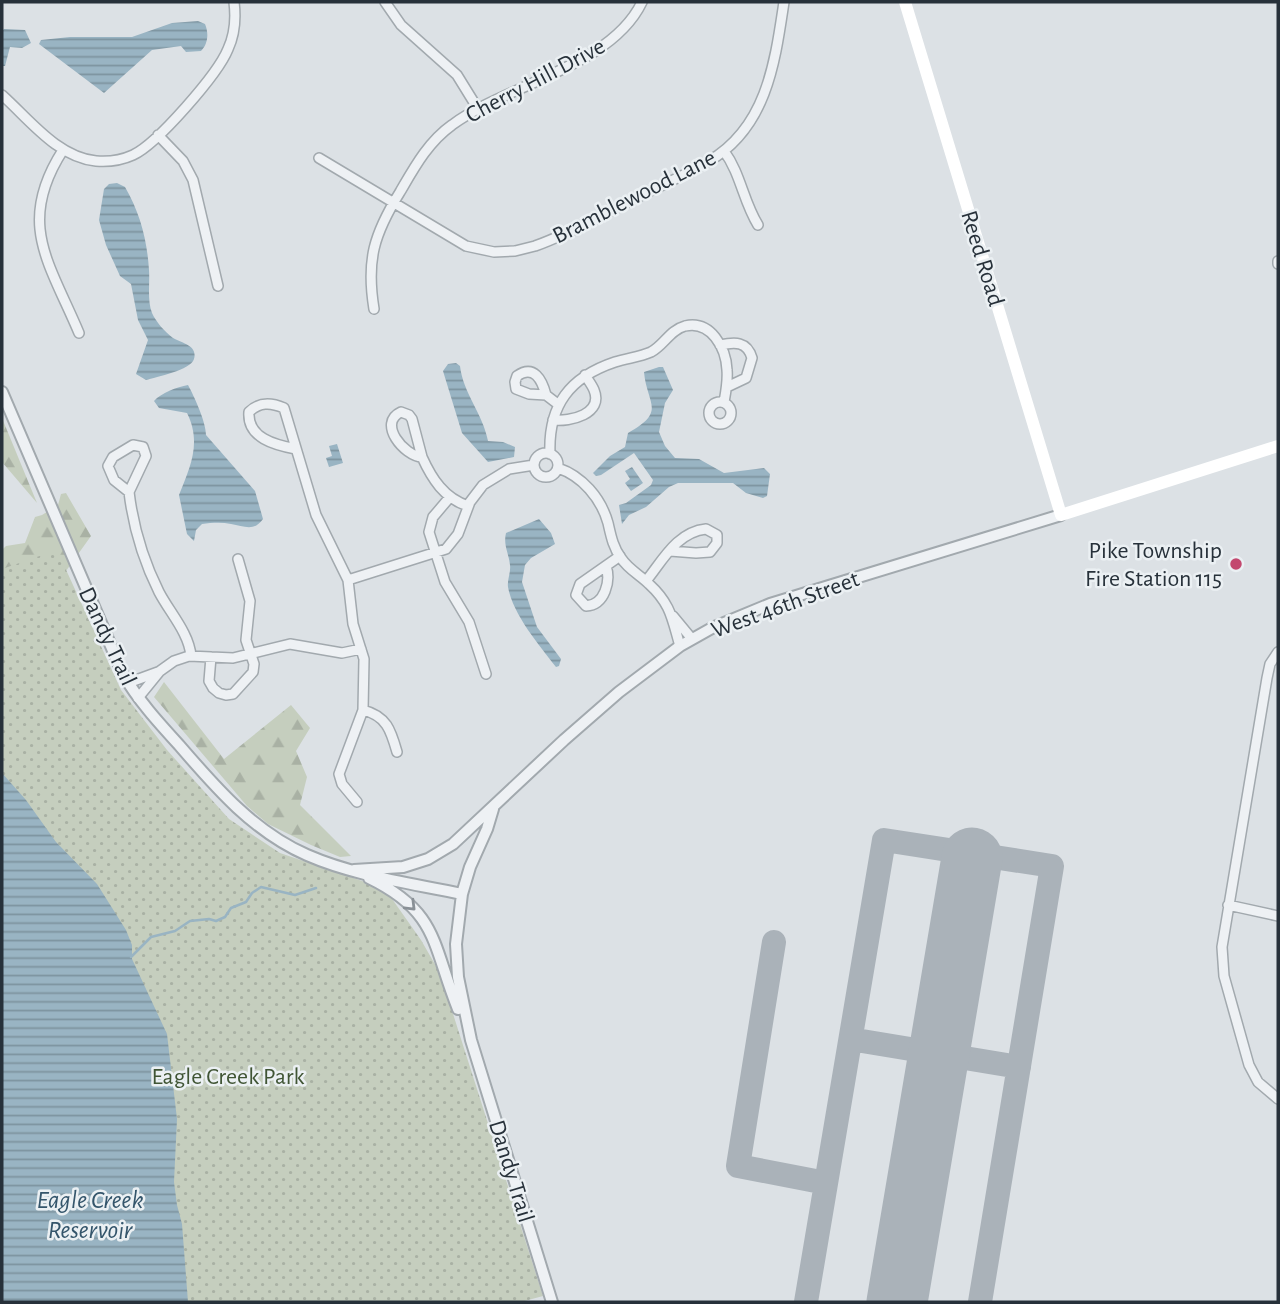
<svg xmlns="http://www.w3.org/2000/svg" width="1280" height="1304" viewBox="0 0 1280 1304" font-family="'Alegreya Sans',sans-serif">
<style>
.forest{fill:url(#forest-firs)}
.park{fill:url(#park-dots)}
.water{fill:url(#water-rules)}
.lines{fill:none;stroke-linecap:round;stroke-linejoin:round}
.stream{stroke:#99b4c3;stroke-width:2.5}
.taxiway{stroke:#aab2b9;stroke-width:24}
.runway{stroke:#aab2b9;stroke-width:61}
.minor-casing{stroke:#a2a9ae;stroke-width:12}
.tertiary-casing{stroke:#a2a9ae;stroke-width:14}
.minor{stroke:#eef1f4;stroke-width:9}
.tertiary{stroke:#eef1f4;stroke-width:10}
.secondary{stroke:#fff;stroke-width:12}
.oneway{stroke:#8a9197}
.poi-dot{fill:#c3486f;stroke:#ebf0f3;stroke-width:2.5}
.labels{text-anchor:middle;stroke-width:5;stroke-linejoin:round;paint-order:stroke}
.street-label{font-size:24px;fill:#27313a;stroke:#ebf0f3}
.poi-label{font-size:24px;fill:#27313a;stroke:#ebf0f3;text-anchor:end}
.park-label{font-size:24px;fill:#405535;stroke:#ebf0f3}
.water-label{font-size:26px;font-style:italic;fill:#34556b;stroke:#ebf0f3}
</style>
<defs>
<pattern id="forest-firs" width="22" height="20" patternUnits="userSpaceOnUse" patternTransform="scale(1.75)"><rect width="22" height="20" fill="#c5cebe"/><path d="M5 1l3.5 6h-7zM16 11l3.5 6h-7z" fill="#a9b1a4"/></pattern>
<pattern id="park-dots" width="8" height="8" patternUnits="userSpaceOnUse" patternTransform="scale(1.75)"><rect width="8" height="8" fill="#c5cebe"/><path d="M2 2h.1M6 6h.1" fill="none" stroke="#a9b1a4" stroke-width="1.8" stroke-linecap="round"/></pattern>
<pattern id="water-rules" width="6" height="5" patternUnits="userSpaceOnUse" patternTransform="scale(1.75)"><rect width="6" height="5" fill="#99b4c3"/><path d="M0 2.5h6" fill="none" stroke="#7d939f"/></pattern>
</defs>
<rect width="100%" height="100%" fill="#dce1e5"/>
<path class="forest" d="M2,418L37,503L2,462Z
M66,493L91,536L66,571L2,682V550L6,546L25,543L35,517L42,515L58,505L61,494Z
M164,682L224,759L291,705L310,728L296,751L307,777L300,805L351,856L340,857L311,845L268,824L247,806L154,697Z"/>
<path class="park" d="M57,550L121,690L167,750L229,819L280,853L365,882L390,896L421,940L440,973L543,1296L521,1302H2V569Z"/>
<path class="water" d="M198,21L205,24C209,33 208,44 201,51L186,52L181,46L152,50L104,93L39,44L41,40L70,37H132L172,23Z
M4,29L25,30L31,43L22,48L10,47L5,66H3L2,31Z
M117,183L125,187C140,213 147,239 149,270C150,283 147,300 152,313C156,322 165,332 173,338C181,343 198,345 194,359C191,370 156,377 146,380L136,374L148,340L138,320L131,284L120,276L106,245L99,220L104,189L109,184Z
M448,364L456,363L460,366C463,393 483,414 488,441L503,442L515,447L514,457L488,462L462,433L443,371Z
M659,367H663L673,390L665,403L659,432L665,446L675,458L699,459L724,473L764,468L770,474L767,496L763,498L746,493L733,483H678L669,487L646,507L629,515L622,524L619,505L626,503L651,485L653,480L634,453L601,475L596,476L593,473L610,456L625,447L628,433C667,411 647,405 644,372Z
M188,385C194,396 206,422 206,435L255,491L263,519C254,532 244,526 231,524C221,522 211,523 202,524L196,530L194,541L187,534L179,495C190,467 202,443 187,413L159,408L154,401C161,393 177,387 188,385Z
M337,444L343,463L329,467L326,458L332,456L329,446Z
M632,467L643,483L631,491L625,483L630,479L625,471Z
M539,519L551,533L555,544L531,558L525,565L522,582L537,627L561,659L559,666L556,667C540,646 513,615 508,587C507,580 511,572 510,565C509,554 503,545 506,533Z
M2,773L26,800L56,842L97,884L126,930L132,945V959L167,1034L177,1119L174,1182L177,1205L182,1224L188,1302H2Z"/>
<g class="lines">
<path class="stream" d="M131,957L151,937L175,931L190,921L209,919L216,921L225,917L231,908L246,902L252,893L261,887L295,895L316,888"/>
<path class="taxiway" d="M774,942L738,1166L826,1183
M856,1040L1019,1067
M806,1302L884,840L1052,866L980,1302"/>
<path class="runway" d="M897,1302L972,858"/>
<g class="minor-casing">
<path id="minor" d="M385,2L401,25L457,75L478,109
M2,95C29,119 57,157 96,161C108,162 122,160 133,155C157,144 218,74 228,49C235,34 236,18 234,2
M158,135L183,161L193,180L218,286
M63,150C16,223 49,262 79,333
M724,151C741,174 743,201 758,225
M319,158L466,246L494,252L515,251L535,246C572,233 607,212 642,195C664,184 688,174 709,161C767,127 775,62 784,2
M1278,261V264
M374,309C366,260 374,234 400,192C414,168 428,142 452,125C507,84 611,67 642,2
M720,345C735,342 747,341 752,358L746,378L727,387
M546,395C542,380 534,364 517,376L515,382L516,389L529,394L546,395L559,405
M709 413a11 11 0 1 1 22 0a11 11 0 1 1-22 0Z
M401,412L409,415L412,419L422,457C404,456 377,423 401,412Z
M553,420C570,422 604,414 594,390C592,385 588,380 585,375
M133,445L143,447L146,456L129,492L114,480L108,466L113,457Z
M296,449C275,445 247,438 249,412C259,402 270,402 284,408L316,515L348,580L353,624L364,659L363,710L339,774L342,784L357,802
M534 465a12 12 0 1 1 24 0a12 12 0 1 1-24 0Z
M550,454C548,405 570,377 615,362C627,358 640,357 651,352C664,345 670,330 685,326C711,320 726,348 727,370C728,381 726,391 724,402
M422,457C432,479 444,498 468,506
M558,468C582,476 601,498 608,523C611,536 613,547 621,558C628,569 640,575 649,584C671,604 672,619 680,646
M129,492C133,525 144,562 159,592C170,613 189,633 191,656
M450,497L433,517L429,532L445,582L469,622L486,674
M606,566C611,581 605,605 586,606L576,595L580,584L620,556
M348,580L446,549L458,534L470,502L483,485L509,469L534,465
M646,581C663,560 677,532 706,529L717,535V543L710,552L696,553L670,551
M673,616L692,639
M1278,652L1270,664L1267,678L1222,947L1224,976L1249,1065L1258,1082L1278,1099
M211,657L209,681L213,688L219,693L226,695L233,694L253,672L254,664L246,640L250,601L238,559
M128,683L158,672
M138,698L160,671L174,661L189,656L233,658L290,644L342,653L361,649
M363,710C387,716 391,731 397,752
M1228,905L1278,916"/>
</g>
<g class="tertiary-casing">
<path id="tertiary" d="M2,392L123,674C138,700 158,722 179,745C216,788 254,832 307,855C355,876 410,883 462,894
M493,809L487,829L470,867L462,894L456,944L458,977L471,1040L552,1302
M354,870L403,867L428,859L453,844L564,740L619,692L680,646L712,628L770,604L1061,515
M369,878C439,912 432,945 458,1009"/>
</g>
<use href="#minor" class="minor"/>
<use href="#tertiary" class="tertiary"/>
<path class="secondary" d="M905,2L1061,515L1278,446"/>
</g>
<defs><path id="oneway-chevron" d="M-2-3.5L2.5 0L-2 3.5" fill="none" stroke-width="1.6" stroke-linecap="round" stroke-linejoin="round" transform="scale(1.75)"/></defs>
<use class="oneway" href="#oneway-chevron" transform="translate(411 906) rotate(45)"/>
<circle class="poi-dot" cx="1236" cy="564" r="7"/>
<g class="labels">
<g class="street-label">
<text transform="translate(535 80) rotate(-28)" y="8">Cherry Hill Drive</text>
<text transform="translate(634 196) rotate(-27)" y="8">Bramblewood Lane</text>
<text transform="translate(983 258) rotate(73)" y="8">Reed Road</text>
<text transform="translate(785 604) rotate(-20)" y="8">West 46th Street</text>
<text transform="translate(108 636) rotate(65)" y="8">Dandy Trail</text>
<text transform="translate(512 1171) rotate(73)" y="8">Dandy Trail</text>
</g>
<g class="poi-label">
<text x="1222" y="558">Pike Township<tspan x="1222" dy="28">Fire Station 115</tspan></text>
</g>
<g class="park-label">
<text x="228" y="1084">Eagle Creek Park</text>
</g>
<g class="water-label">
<text x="90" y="1208">Eagle Creek<tspan x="90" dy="30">Reservoir</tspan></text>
</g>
</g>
<rect width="1280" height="1304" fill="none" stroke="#27313a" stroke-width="7"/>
</svg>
